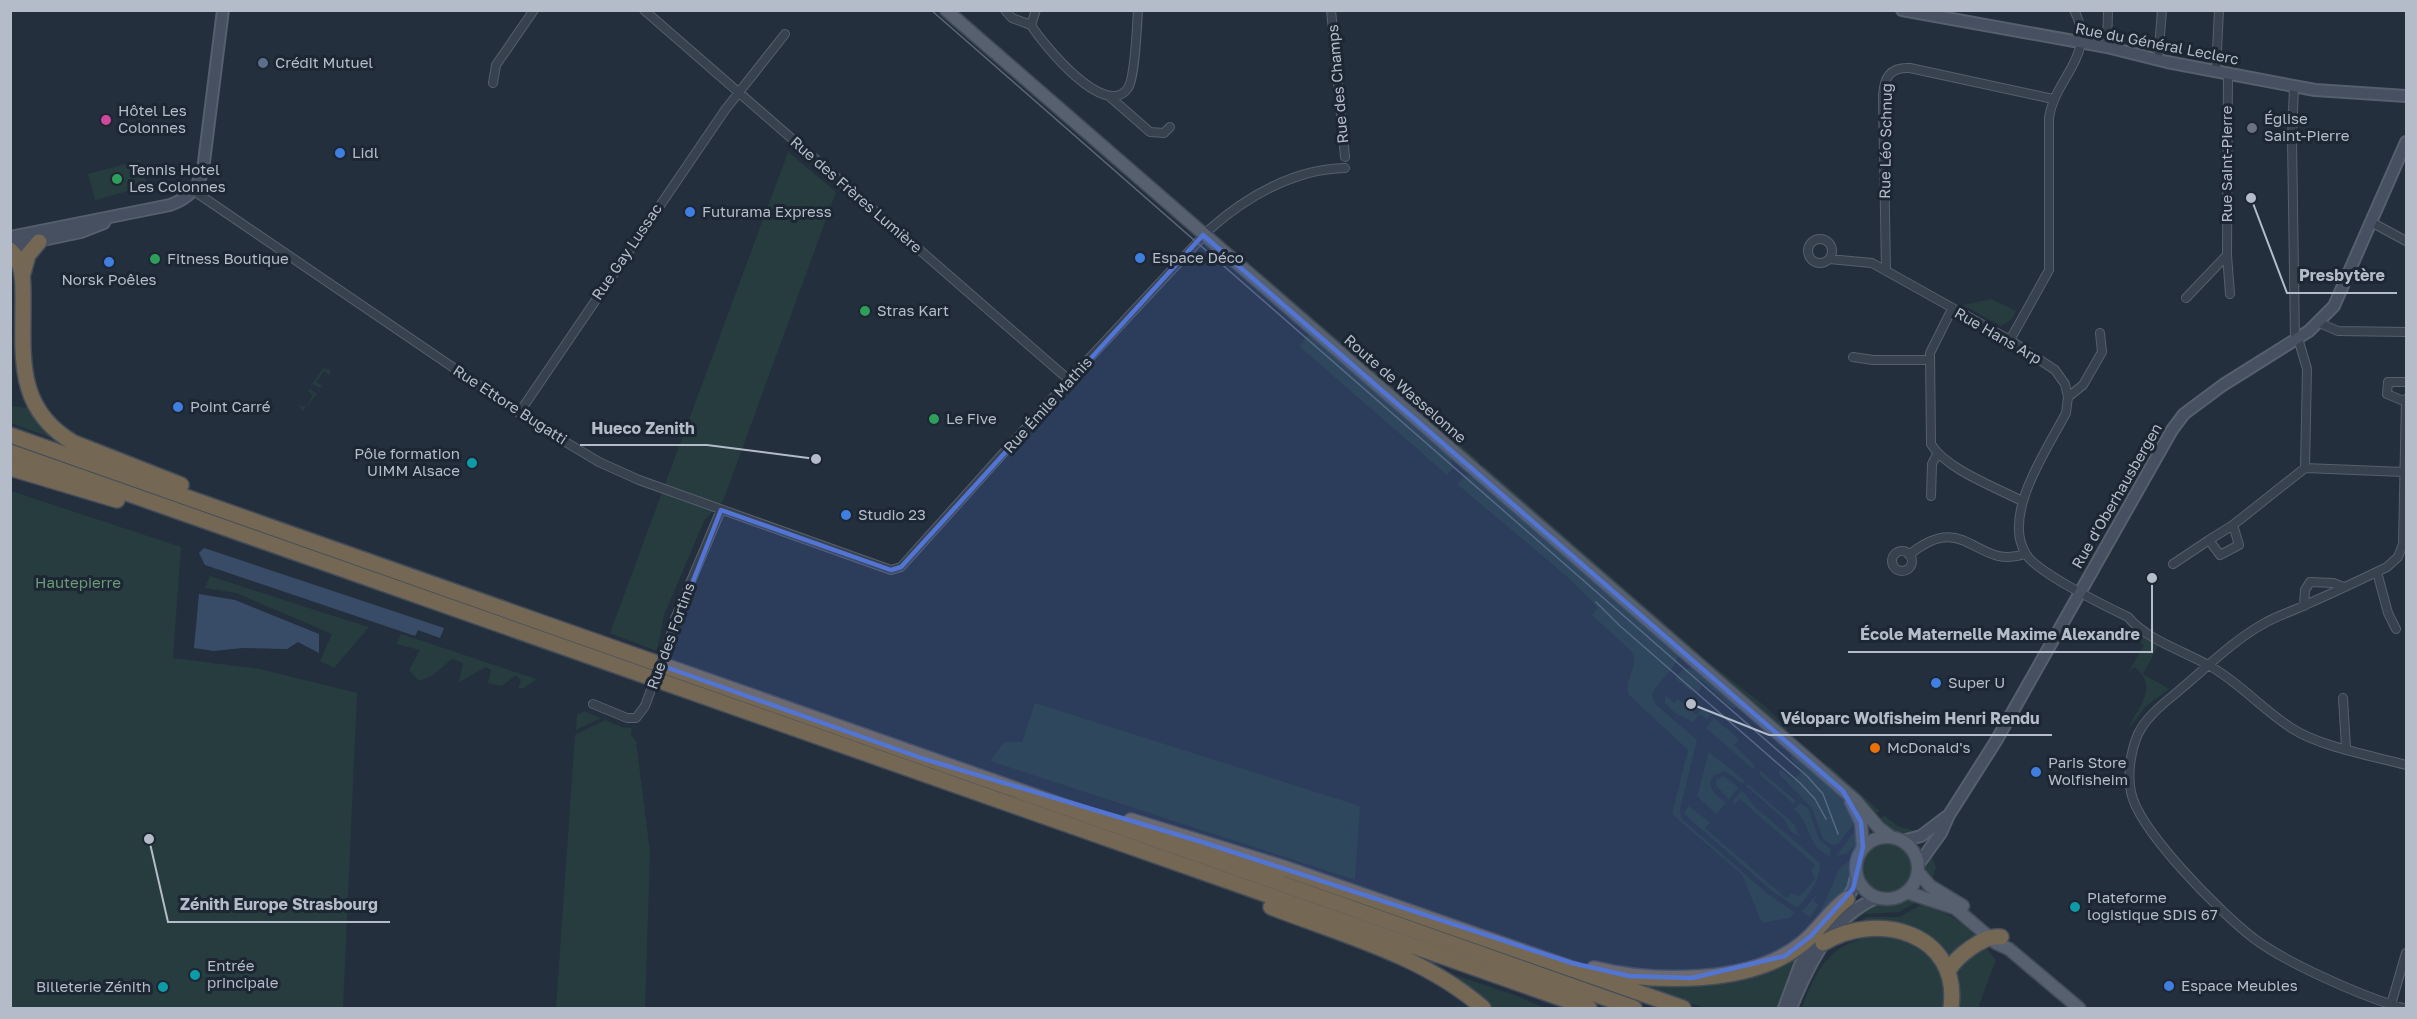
<svg xmlns="http://www.w3.org/2000/svg" width="2417" height="1019" viewBox="0 0 2417 1019" font-family="'Golos Text',sans-serif">
<style>
.green{fill:#263c3f}
.water{fill:#394c67}
.lines{fill:none;stroke-linecap:round;stroke-linejoin:round}
.street-casing{stroke:#565f6c;stroke-width:10}
.secondary-casing{stroke:#565f6c;stroke-width:14}
.primary-casing{stroke:#414a57;stroke-width:15}
.highway-casing{stroke:#434c59;stroke-width:18}
.street{stroke:#38414e;stroke-width:8}
.secondary{stroke:#465061;stroke-width:10}
.primary{stroke:#56606e;stroke-width:12}
.highway{stroke:#746855;stroke-width:15}
.tram{stroke:#5a6575;stroke-width:1.5}
.street-bridge-casing{stroke:#565f6c;stroke-width:10;stroke-linecap:butt}
.street-bridge{stroke:#38414e;stroke-width:8}
.marked{fill:#5274d3;fill-opacity:0.2;stroke:#5274d3;stroke-width:4.5;stroke-linejoin:round}
.service-dot{fill:#5c6f8a;stroke:#1d2633;stroke-width:2}
.hotel-dot{fill:#d1479c;stroke:#1d2633;stroke-width:2}
.worship-dot{fill:#6b7280;stroke:#1d2633;stroke-width:2}
.shop-dot{fill:#3f7fe0;stroke:#1d2633;stroke-width:2}
.leisure-dot{fill:#2e9e5b;stroke:#1d2633;stroke-width:2}
.culture-dot{fill:#0f9aa8;stroke:#1d2633;stroke-width:2}
.food-dot{fill:#e8710a;stroke:#1d2633;stroke-width:2}
.labels{text-anchor:middle;stroke-width:6;stroke-linejoin:round;paint-order:stroke}
.street-label{font-size:15px;fill:#b4bcc9;stroke:#1d2633}
.poi-label{font-size:15px;fill:#b4bcc9;stroke:#1d2633;text-anchor:start}
.park-label{font-size:15px;fill:#6b9a76;stroke:#1d2633}
.leader{fill:none;stroke:#b4bcc9;stroke-width:2}
.callout-dot{fill:#b4bcc9;stroke:#1d2633;stroke-width:2}
.callout-label{font-size:16px;text-anchor:middle;font-weight:bold;fill:#b4bcc9;stroke:#1d2633;stroke-width:6;stroke-linejoin:round;paint-order:stroke}
</style>
<rect width="100%" height="100%" fill="#242f3e"/>
<path class="green" d="M788,152L836,192L723,501L705,519L664,615L657,651L610,633Z
M140,160L147,186L95,200L88,174Z
M1262,274L1479,461L1477,465L1261,276Z
M1991,299L2016,311L2012,319L2001,326L1963,305Z
M1310,333L1451,457L1453,468L1447,475L1299,346Z
M323,368L330,370V375L324,371L316,382L322,386L320,388L313,384L310,389L317,394L303,411L298,405L306,407L313,395L308,391Z
M10,406L32,408L52,438L11,423Z
M1483,465L1710,663L1766,707L1787,729L1784,733L1481,468Z
M1466,475L1474,477L1678,654C1678,669 1657,680 1652,695L1655,704L1697,740L1680,809L1681,818L1769,895L1794,912L1790,918L1762,923L1742,875L1672,814L1688,750L1629,695C1623,679 1638,669 1633,653L1592,615L1598,608L1571,580L1457,484Z
M11,491L181,547L173,658L260,669L357,693L343,1008H11Z
M210,576L346,620L369,627L334,668L320,661L332,634L236,593L205,588Z
M401,634L536,679L524,688H518L521,681L516,675L502,686L488,683L491,670L486,667L459,682L463,663L452,659L432,676L419,681L409,670L420,650L396,644Z
M2142,636L2158,646L2143,674L2169,689L2145,707L2128,730C2135,709 2162,687 2134,667L2128,673L2144,645L2139,642Z
M1691,668L1737,706L1734,709L1700,679L1697,682L1702,687L1698,692L1692,687L1690,690L1675,678L1682,670Z
M1665,695L1674,703L1678,699L1696,715L1703,708L1711,715L1707,720L1700,714L1693,722L1676,714L1665,703Z
M1035,703L1360,806L1355,880L990,761L1004,742H1022Z
M584,711L601,718L576,730L577,715Z
M1714,718L1739,739L1734,745L1755,766L1753,769L1706,728Z
M605,720L621,727L632,728L631,735L636,741L650,852L645,1008H556L575,735Z
M1709,752L1745,781L1743,784L1725,771L1713,776C1706,789 1716,795 1726,803L1716,814L1697,796Z
M1793,754C1817,775 1842,792 1856,821L1838,844L1832,845L1823,839L1812,808L1779,774L1780,769L1793,780L1803,770L1790,758Z
M1829,766L1880,811L1874,814L1826,770Z
M1761,771L1796,801L1794,804L1759,774Z
M1724,776L1739,788L1729,799L1716,786V780Z
M1748,784L1794,824L1800,837L1790,831L1785,820L1746,786Z
M1742,790L1755,807L1820,863C1820,881 1809,895 1797,908L1772,891L1684,814L1688,806L1710,822L1705,828L1786,898L1791,893L1800,896L1815,879L1811,870L1815,865L1740,799L1735,804L1732,802Z
M1800,803L1808,808L1819,839L1831,849L1830,856C1807,848 1811,824 1794,809Z
M1885,816L1897,826L1914,831L1917,834C1900,836 1889,829 1877,819Z
M1857,828L1858,843L1846,854L1836,856Z
M1863 868a24 24 0 1 1 48 0a24 24 0 1 1-48 0Z
M1930,852L1936,867L1931,882L1925,867Z
M1850,860L1848,889L1839,895L1809,934L1807,931L1820,913L1839,869Z
M1817,894L1814,902L1819,904L1810,918L1802,911Z
M1910,899L1920,900L1899,912L1864,914L1839,933L1853,914L1873,904L1890,906Z
M1923,904C1959,916 1973,931 1996,960L1978,1008H1956L1957,990L1914,928L1895,923L1856,925L1866,917H1899Z
M1812,936L1791,974L1778,1008H1705L1627,981L1659,985L1704,984Z
M1888,936C1931,944 1944,968 1945,1008H1802C1818,962 1836,937 1888,936Z
M1446,972L1517,996L1544,1008H1489L1445,975Z"/>
<path class="water" d="M204,548L444,628L440,638L418,630L415,636L205,565L199,553Z
M199,594L235,600L319,634V653L298,642L287,649L243,648L213,651L194,648Z"/>
<g class="lines">
<g class="street-casing">
<path id="street" d="M644,10L1069,380
M1005,10L1012,18L1031,25L1036,10
M1331,10L1345,157
M1031,25C1042,43 1105,121 1128,88C1135,78 1137,26 1138,10
M2107,47L2108,10
M2158,60L2162,10
M2216,71L2219,10
M2228,73L2227,255L2230,294
M493,83L496,65L534,10
M2294,86L2292,139L2295,339
M1110,97L1150,132L1164,133L1170,127
M194,191L539,426L599,462L639,480L891,570L901,567L1069,380L1210,229C1247,196 1295,169 1345,168
M2371,222L2406,241
M1808 251a12 12 0 1 1 24 0a12 12 0 1 1-24 0Z
M1829,259L1872,263L2010,340L2055,370L2065,384L2068,397L2066,413C2048,448 2001,515 2026,554C2036,572 2107,607 2128,617C2147,640 2184,651 2210,666C2240,683 2264,711 2293,729C2321,747 2374,756 2406,765
M1886,271L1883,96C1884,77 1890,67 1910,68L2053,99
M2186,298L2227,255
M1952,309L1930,353L1931,444C1946,469 1995,487 2022,501
M2317,322L2338,331L2406,332
M2298,338L2307,369L2305,468L2404,472
M2010,340L2049,270V118C2055,76 2098,56 2074,10
M1853,357L1873,360H1929
M2068,397L2083,385L2102,352L2100,333
M2406,402L2387,394L2388,382H2406
M519,413L725,110L785,34
M1931,496L1932,464L1937,454
M2233,525L2239,545L2220,555L2209,540L2233,525L2305,468
M1892 561a10 10 0 1 1 20 0a10 10 0 1 1-20 0Z
M1909,555C1966,508 1975,571 2025,554
M2173,564L2209,540
M2377,572L2388,613L2396,629
M2304,606L2305,590L2310,582L2333,583L2344,587
M670,638L675,619L721,510
M2343,698L2346,747
M593,704L627,718H636L645,706
M2390,1008L2406,953
M2403,1008C2363,997 2284,962 2252,937C2220,912 2138,830 2131,792C2127,774 2131,750 2138,734C2147,715 2167,701 2182,688C2209,665 2233,641 2263,624C2276,616 2291,612 2305,605C2333,593 2360,580 2387,567L2398,557L2403,544L2406,399"/>
</g>
<g class="secondary-casing">
<path id="secondary" d="M1902,10L2107,47L2167,62L2315,90L2406,96
M10,237L170,205C189,198 197,189 203,170L223,10
M10,247L81,232L104,223
M1902,841L1921,836L1946,817
M1918,865L1941,833L1949,815L1996,741L2172,430L2184,414L2223,385L2309,331L2334,306L2406,142
M1842,905L1853,889L1856,876
M1784,1008L1800,965L1818,936
M1791,1008C1809,964 1831,918 1876,898"/>
</g>
<g class="primary-casing">
<path id="primary" d="M946,10L1856,801L1879,828L1891,837
M1851,802L1861,822L1863,847
M1856 868a31 31 0 1 1 62 0a31 31 0 1 1-62 0Z
M1918,872L1930,886L1963,906
M1906,892L1955,908L1996,943L2009,949L2079,1008"/>
</g>
<g class="highway-casing">
<path id="highway" d="M10,250C22,261 23,277 23,292C24,353 13,408 74,443L181,485
M23,273L28,255L39,242
M10,435L1634,1008
M10,452L1589,1008
M10,468L117,500
M1131,821L1286,869L1683,1008
M1271,907C1343,935 1424,956 1483,1008
M1823,943C1878,910 1961,933 1951,1008
M1594,969C1654,984 1752,985 1802,944C1819,931 1829,912 1847,899
M1948,971C1956,957 1984,934 2001,937"/>
</g>
<use href="#street" class="street"/>
<use href="#secondary" class="secondary"/>
<use href="#primary" class="primary"/>
<use href="#highway" class="highway"/>
<path class="tram" d="M931,10L1807,776L1823,794L1838,834
M1596,602L1619,625L1800,783L1815,799L1826,819"/>
<g class="street-bridge-casing">
<path id="street-bridge" d="M645,706L670,638"/>
</g>
<use href="#street-bridge" class="street-bridge"/>
</g>
<path class="marked" d="M1203,235L1843,791L1861,822L1863,847L1853,889L1811,936L1785,956L1692,978L1629,976L1572,963L1202,842L924,759L660,665L721,510L891,570L901,567Z"/>
<circle class="service-dot" cx="263" cy="63" r="6"/>
<circle class="hotel-dot" cx="106" cy="120" r="6"/>
<circle class="worship-dot" cx="2252" cy="128" r="6"/>
<g class="shop-dot">
<circle cx="340" cy="153" r="6"/>
<circle cx="690" cy="212" r="6"/>
<circle cx="1140" cy="258" r="6"/>
<circle cx="109" cy="262" r="6"/>
<circle cx="178" cy="407" r="6"/>
<circle cx="846" cy="515" r="6"/>
<circle cx="1936" cy="683" r="6"/>
<circle cx="2036" cy="772" r="6"/>
<circle cx="2169" cy="986" r="6"/>
</g>
<g class="leisure-dot">
<circle cx="117" cy="179" r="6"/>
<circle cx="155" cy="259" r="6"/>
<circle cx="865" cy="311" r="6"/>
<circle cx="934" cy="419" r="6"/>
</g>
<g class="culture-dot">
<circle cx="472" cy="463" r="6"/>
<circle cx="2075" cy="907" r="6"/>
<circle cx="195" cy="975" r="6"/>
<circle cx="163" cy="987" r="6"/>
</g>
<circle class="food-dot" cx="1875" cy="748" r="6"/>
<g class="labels">
<g class="street-label">
<text transform="translate(2157 44) rotate(11)" y="5">Rue du Général Leclerc</text>
<text transform="translate(1338 84) rotate(-95)" y="5">Rue des Champs</text>
<text transform="translate(1886 141) rotate(-89)" y="5">Rue Léo Schnug</text>
<text transform="translate(2227 164) rotate(-90)" y="5">Rue Saint-Pierre</text>
<text transform="translate(856 195) rotate(41)" y="5">Rue des Frères Lumière</text>
<text transform="translate(627 252) rotate(-56)" y="5">Rue Gay Lussac</text>
<text transform="translate(1998 336) rotate(30)" y="5">Rue Hans Arp</text>
<text transform="translate(1405 389) rotate(41)" y="5">Route de Wasselonne</text>
<text transform="translate(510 405) rotate(33)" y="5">Rue Ettore Bugatti</text>
<text transform="translate(1048 405) rotate(-48)" y="5">Rue Émile Mathis</text>
<text transform="translate(2117 496) rotate(-60)" y="5">Rue d'Oberhausbergen</text>
<text transform="translate(671 636) rotate(-70)" y="5">Rue des Fortins</text>
</g>
<g class="poi-label">
<text x="275" y="68">Crédit Mutuel</text>
<text x="118" y="116">Hôtel Les<tspan x="118" dy="17">Colonnes</tspan></text>
<text x="2264" y="124">Église<tspan x="2264" dy="17">Saint-Pierre</tspan></text>
<text x="352" y="158">Lidl</text>
<text x="129" y="175">Tennis Hotel<tspan x="129" dy="17">Les Colonnes</tspan></text>
<text x="702" y="217">Futurama Express</text>
<text x="1152" y="263">Espace Déco</text>
<text x="167" y="264">Fitness Boutique</text>
<text x="109" y="285" text-anchor="middle">Norsk Poêles</text>
<text x="877" y="316">Stras Kart</text>
<text x="190" y="412">Point Carré</text>
<text x="946" y="424">Le Five</text>
<text x="460" y="459" text-anchor="end">Pôle formation<tspan x="460" dy="17">UIMM Alsace</tspan></text>
<text x="858" y="520">Studio 23</text>
<text x="1948" y="688">Super U</text>
<text x="1887" y="753">McDonald's</text>
<text x="2048" y="768">Paris Store<tspan x="2048" dy="17">Wolfisheim</tspan></text>
<text x="2087" y="903">Plateforme<tspan x="2087" dy="17">logistique SDIS 67</tspan></text>
<text x="207" y="971">Entrée<tspan x="207" dy="17">principale</tspan></text>
<text x="2181" y="991">Espace Meubles</text>
<text x="151" y="992" text-anchor="end">Billeterie Zénith</text>
</g>
<g class="park-label">
<text x="78" y="588">Hautepierre</text>
</g>
</g>
<path class="leader" d="M2251 198L2287 293H2397M816 459L707 445H580M2152 578L2152 652H1848M1691 704L1769 735H2052M149 839L168 922H390"/>
<g class="callout-dot">
<circle cx="2251" cy="198" r="6"/>
<circle cx="816" cy="459" r="6"/>
<circle cx="2152" cy="578" r="6"/>
<circle cx="1691" cy="704" r="6"/>
<circle cx="149" cy="839" r="6"/>
</g>
<g class="callout-label">
<text x="2342" y="281">Presbytère</text>
<text x="643" y="434">Hueco Zenith</text>
<text x="2000" y="640">École Maternelle Maxime Alexandre</text>
<text x="1910" y="724">Véloparc Wolfisheim Henri Rendu</text>
<text x="279" y="910">Zénith Europe Strasbourg</text>
</g>
<rect width="2417" height="1019" fill="none" stroke="#b4bcc9" stroke-width="24"/>
</svg>
